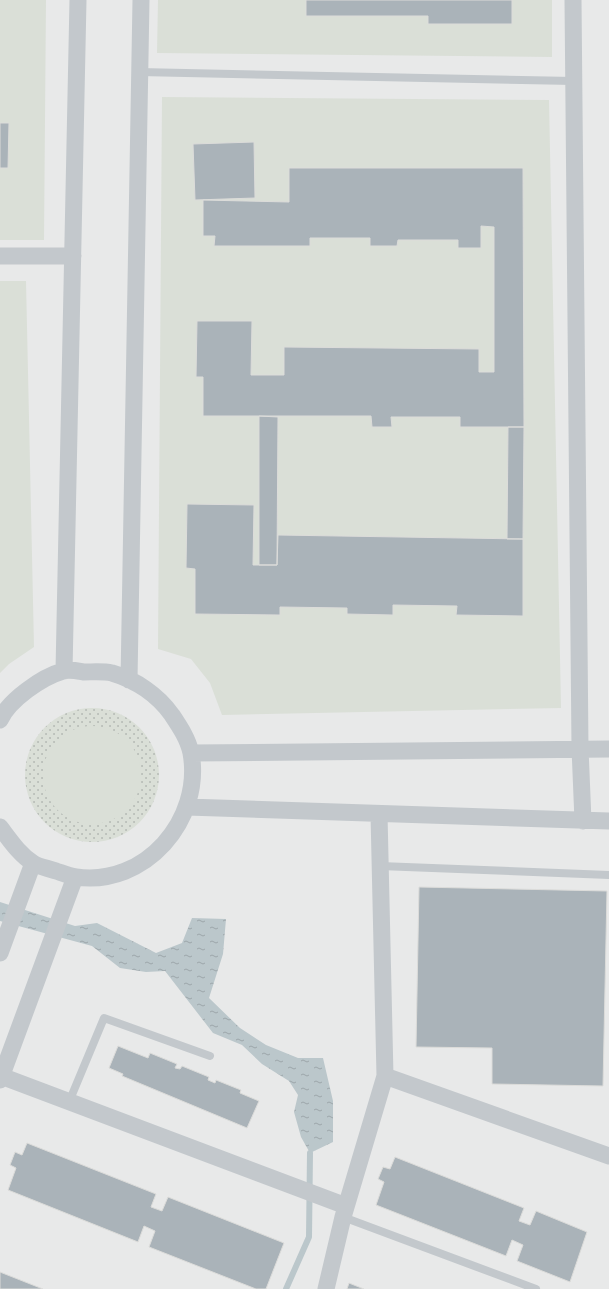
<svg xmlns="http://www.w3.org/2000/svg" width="609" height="1289" viewBox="0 0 609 1289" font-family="Quicksand,sans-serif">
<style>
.built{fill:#e8e9e9}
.grass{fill:url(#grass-dots)}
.green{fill:#dadfd7}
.water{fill:url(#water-ripples)}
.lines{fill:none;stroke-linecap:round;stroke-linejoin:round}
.stream{stroke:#bbc7cb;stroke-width:6}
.building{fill:#aab3b9;stroke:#dcdcda}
.lane{stroke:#c3c8cc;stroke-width:8}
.street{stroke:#c3c8cc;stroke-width:17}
</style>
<defs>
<pattern id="grass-dots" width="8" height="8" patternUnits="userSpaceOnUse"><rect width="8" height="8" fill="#dadfd7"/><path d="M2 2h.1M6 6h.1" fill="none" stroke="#b4b9b4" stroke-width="1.8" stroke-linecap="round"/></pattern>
<pattern id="water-ripples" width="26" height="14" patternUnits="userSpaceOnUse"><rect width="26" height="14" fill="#bbc7cb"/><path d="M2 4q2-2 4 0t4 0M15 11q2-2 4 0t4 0" fill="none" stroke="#9ca6aa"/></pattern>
</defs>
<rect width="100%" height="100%" fill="#fafaf8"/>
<path class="built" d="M0,0H609V1289H0Z"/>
<path class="grass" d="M25 775a67 67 0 1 1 134 0a67 67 0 1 1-134 0Z"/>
<path class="green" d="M0,0H46L44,240H0Z
M158,0H552V57L157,53Z
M162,97L549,100L561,708L222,715L210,683L191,659L158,649Z
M0,281H26L34,647L9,664L0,673Z
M43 775a49 49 0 1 1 98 0a49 49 0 1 1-98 0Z"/>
<path class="water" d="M0,902L75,926L97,923L156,953L182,943L192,918L226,919L223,954L209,998L240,1028L266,1045L298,1058H323L333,1101V1142L310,1153L301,1137L294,1112L298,1095L289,1081L262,1064L242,1045L213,1033L165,971L146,972L120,968L92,946L0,921Z"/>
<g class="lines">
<path class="stream" d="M286,1289L309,1237L310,1153"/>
</g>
<path class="building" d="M306,0H512V24H428V16H306Z
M0,123H9L8,168H0Z
M254,142L255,198L195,200L193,144Z
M289,168H523L524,427H460V417H391L392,427H372L371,416H203V377H196L197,321H252L251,375H284V347L479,349V372H494V227L481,226V248H458V240H398L397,246H370V238H310V246H214L215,236H203V200L289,202Z
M259,416L278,417L277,565H259Z
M508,427H524L523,539H507Z
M187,504L254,505L253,565H277L278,535L523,539V616L456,615L457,606L393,605V615L347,614V608L280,607V615L195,614V569L186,568Z
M419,887L607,891L603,1086L492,1084V1048L416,1047Z
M118,1046L148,1058L150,1053L177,1064L175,1068L180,1069L182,1066L209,1077L208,1080L215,1083L216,1080L241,1090L240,1093L259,1101L247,1128L122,1076L123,1074L109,1068Z
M27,1143L156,1194L151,1207L162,1211L168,1197L284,1243L266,1289H256L149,1247L155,1231L144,1226L138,1242L8,1190L16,1168L10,1165L15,1152L22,1155Z
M395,1157L524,1208L519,1221L530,1225L536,1211L587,1232L570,1282L517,1261L523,1245L512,1240L506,1256L376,1205L384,1182L378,1179L383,1167L390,1169Z
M0,1272L43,1289H0Z
M349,1283L364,1289H347Z"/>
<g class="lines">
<path class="lane" d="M139,72L574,81
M380,866L609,875
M69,1102L104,1018L210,1056
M343,1217L536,1289"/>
<path class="street" d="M573,0L580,748L583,821
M0,256H73
M64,671L78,0
M129,680L141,0
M0,720C9,700 42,677 63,671C69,669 78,671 84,672C93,672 103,671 112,673C136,680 158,695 172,715C180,727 188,739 191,753C203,820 145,887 76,877C69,876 62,873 56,871C48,868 39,867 33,863C19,854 10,840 0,827
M191,753L609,749
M187,807L609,821
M0,953L33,863
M1,1076L346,1206
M385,1076L609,1156
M0,1080L75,877
M326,1289L343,1217L385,1076L379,814"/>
</g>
</svg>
